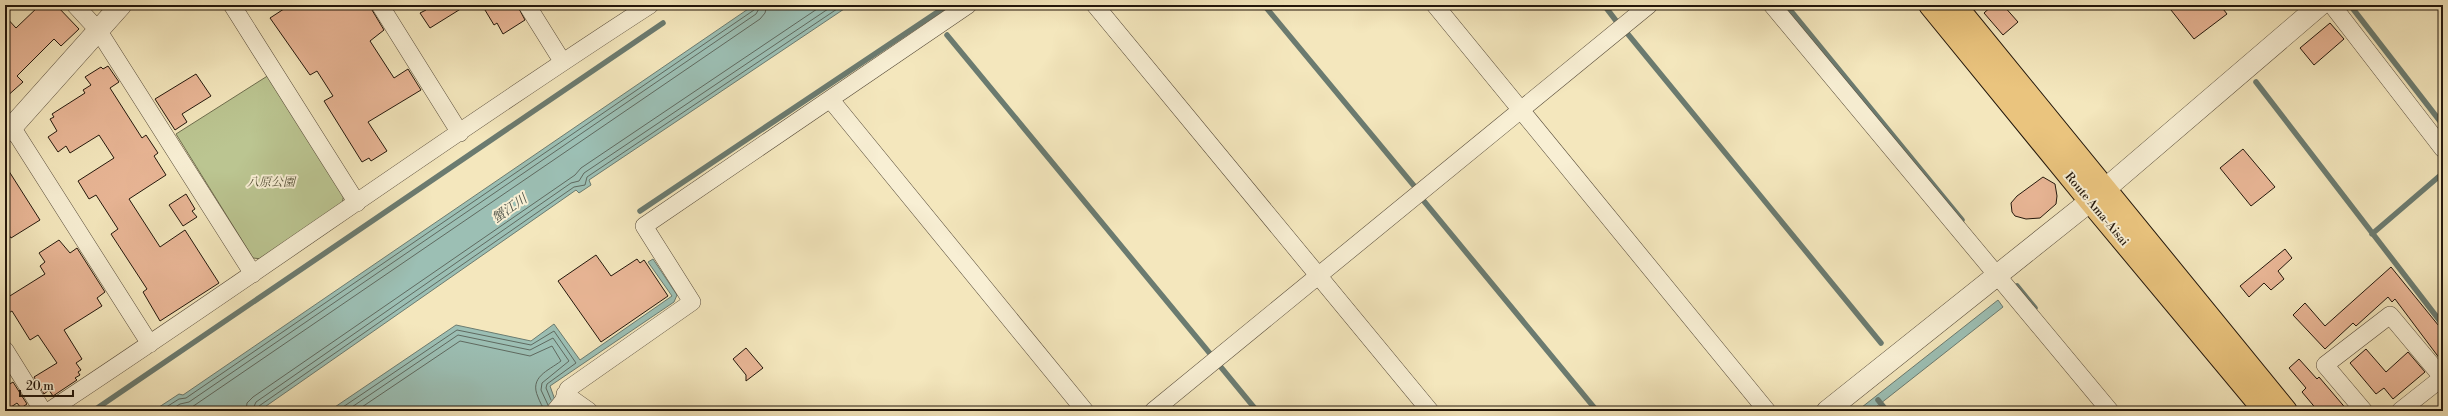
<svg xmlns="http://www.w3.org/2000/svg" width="2448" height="416" viewBox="0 0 2448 416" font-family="'Libre Bodoni','Noto Serif JP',serif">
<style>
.green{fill:#bbc591;stroke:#6e6e4e}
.water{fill:#9cbfb4;stroke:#6b7b70}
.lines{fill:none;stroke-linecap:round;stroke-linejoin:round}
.shore{stroke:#5f6a60;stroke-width:1}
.stream{stroke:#6b7b70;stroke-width:5.5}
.building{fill:#e9b696;stroke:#22160b}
.minor-casing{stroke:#564a38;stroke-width:18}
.tertiary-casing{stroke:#564a38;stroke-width:22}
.primary-casing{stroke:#22160b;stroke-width:24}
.minor{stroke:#f8efd4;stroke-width:17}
.tertiary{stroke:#f8efd4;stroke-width:21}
.primary{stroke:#eac47e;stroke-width:22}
.labels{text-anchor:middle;stroke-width:4;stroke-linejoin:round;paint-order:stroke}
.park-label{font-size:12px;font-style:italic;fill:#58533a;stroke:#f8efd4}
.street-label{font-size:12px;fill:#22160b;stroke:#f8efd4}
.water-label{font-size:13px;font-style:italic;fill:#4d5146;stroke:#f8efd4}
</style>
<rect width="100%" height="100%" fill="#f4e7bd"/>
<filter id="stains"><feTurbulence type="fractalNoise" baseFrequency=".005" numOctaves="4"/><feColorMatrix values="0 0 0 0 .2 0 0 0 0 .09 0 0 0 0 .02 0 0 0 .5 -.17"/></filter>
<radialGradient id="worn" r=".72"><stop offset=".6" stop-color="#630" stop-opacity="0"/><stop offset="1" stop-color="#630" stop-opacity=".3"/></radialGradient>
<path class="green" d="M269,75L344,194L342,204L262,259L253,258L176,134Z"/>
<path class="water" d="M754,5H850L589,180L591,185L579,193L576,190L259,411H153L179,394L183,395Z
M653,259L677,295L674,302L550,386L555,400L571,411H329L456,325L531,341L554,324L580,360L672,296L648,262Z
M1998,300L2003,307L1871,411H1857Z"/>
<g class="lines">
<path class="shore" d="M160,411L179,399L186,398L754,10L756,5
M169,411L180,404L189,402L756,14L761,5
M180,411L192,407L760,19L765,13L767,5
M246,411L247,403L253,397L575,175L581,168L823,5
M252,411L256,402L571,183L579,181L584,173L834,5
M257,411L259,406L574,187L585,185L587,177L843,5
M337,411L457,330L531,345L554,331L576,363L547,384L546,388L551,400
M346,411L458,335L530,350L553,338L569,361L542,383L541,390L548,405
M356,411L460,341L530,356L552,346L561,361C548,371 529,377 538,397C540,402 542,407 546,411"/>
<path class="stream" d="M1264,5L1415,187
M1604,5L1617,22
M1786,5L1962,220
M2350,5L2443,125
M1627,33L1881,343
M947,35L1212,356
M2256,82L2443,325
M1423,200L1597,411
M640,211L948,5
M2372,234L2443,173
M2017,286L2035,308
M1220,366L1257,411
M1878,400L1887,411
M93,411L663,23"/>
</g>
<path class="building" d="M40,5H56L79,29L61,46L54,39L17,76L23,82L5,98V16L16,28Z
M290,5H369L384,30L370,41L394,78L408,69L421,90L368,122L387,151L371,161L369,158L362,162L324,101L333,96L317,71L310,75L270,18Z
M423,5H467L430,28L420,13L426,10Z
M482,5H517L525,20L503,34L497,23L494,25Z
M1993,5H2003L2018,22L2003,35L1984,13Z
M2167,5H2220L2227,14L2194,39Z
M2330,23L2344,39L2314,65L2300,48Z
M108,66L119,82L110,88L142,138L146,135L158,153L154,156L166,175L129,199L160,247L185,230L219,283L160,321L143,292L147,289L111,234L118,229L96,195L89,199L78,181L114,158L99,135L70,153L66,146L58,152L48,137L57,131L50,119L54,117L52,114L85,93L83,90L91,85L85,77L101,67L103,69Z
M196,74L211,96L182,114L187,122L175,130L155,99Z
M2243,149L2275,187L2251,206L2220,168Z
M5,165L40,220L11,238L5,229Z
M2043,177L2055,184L2057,196L2056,204L2040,218L2026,219L2015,216L2012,212L2011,203L2017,196Z
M186,194L195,209L192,211L197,217L183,226L169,205Z
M59,240L70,253L77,248L105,292L97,298L102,306L64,330L82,359L76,363L81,370L78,372L80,375L75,378L77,380L53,396L49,390L44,394L34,377L57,363L38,335L30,340L12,311L5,315V299L45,274L40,266L45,262L39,253Z
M2285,249L2292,258L2278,271L2284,279L2271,290L2264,283L2249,297L2240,286Z
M596,255L611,276L637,259L640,263L644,260L668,296L601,342L558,281Z
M2391,267L2443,331V356L2440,359L2395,299L2392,302L2388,297L2356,326L2353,323L2325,349L2293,315L2305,303L2325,326Z
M746,348L763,368L746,381V375L733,359Z
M2366,349L2386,372L2408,352L2425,372L2393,399L2384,388L2376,394L2350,363Z
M2299,359L2317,379L2319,377L2348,411H2318L2302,392L2306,388L2289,368Z
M13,382L27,404L21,408L17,403L5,411V387Z"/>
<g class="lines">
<g class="minor-casing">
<path id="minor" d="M75,5L98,30L253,274
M232,5L357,203
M380,5L460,133
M527,5L562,61
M1095,5L1430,411
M1435,5L1767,411
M1772,5L2110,411
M2332,5L2443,149
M830,99L1085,411
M5,120L12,127L150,344
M5,350L43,411
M565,394L589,411
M49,411C251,278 447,136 650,5
M555,411L563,401L568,389L692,302L644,226L968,5
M1153,411L1649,5
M2364,411L2325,365L2390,315L2442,377
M2400,411L2443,377"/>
</g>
<g class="tertiary-casing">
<path id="tertiary" d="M5,132L12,127L121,5
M1827,411L2104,190L2320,5"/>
</g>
<g class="primary-casing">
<path id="primary" d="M1930,5L2090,201L2265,411
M1955,5L2286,411"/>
</g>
<use href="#minor" class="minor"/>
<use href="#tertiary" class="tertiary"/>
<use href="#primary" class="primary"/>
</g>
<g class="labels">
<g class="park-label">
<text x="271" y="186">八原公園</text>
</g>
<g class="street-label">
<text transform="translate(2097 209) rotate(50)" y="4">Route Ama-Aisai</text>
</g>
<g class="water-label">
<text transform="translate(509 208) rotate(-35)" y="5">蟹江川</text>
</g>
</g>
<rect width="2448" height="416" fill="none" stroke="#f4e7bd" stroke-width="20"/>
<rect x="6" y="6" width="2436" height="404" fill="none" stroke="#22160b" stroke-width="2"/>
<rect x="10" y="10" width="2428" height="396" fill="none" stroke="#22160b"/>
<path d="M20 390v6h53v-6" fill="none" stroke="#22160b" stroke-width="2"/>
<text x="26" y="390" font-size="12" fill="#22160b" stroke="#f8efd4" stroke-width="3" paint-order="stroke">20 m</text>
<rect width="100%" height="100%" filter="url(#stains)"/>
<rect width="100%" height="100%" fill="url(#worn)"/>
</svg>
